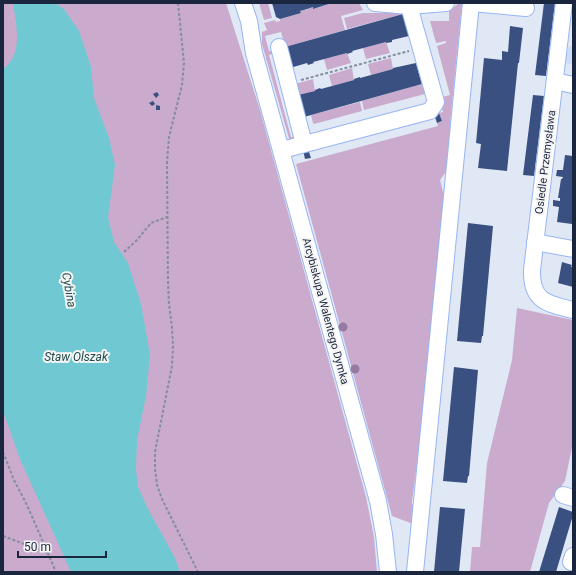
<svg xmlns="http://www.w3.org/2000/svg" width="576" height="575" viewBox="0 0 576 575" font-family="Roboto,sans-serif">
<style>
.built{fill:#cddcf8}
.green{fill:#caabcd}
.water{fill:#70c9d2}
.building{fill:#395081}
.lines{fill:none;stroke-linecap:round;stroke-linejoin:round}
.minor-casing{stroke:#96b5f3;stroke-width:18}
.path{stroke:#848d9f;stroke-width:2;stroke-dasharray:3 2;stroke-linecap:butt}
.minor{stroke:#fff;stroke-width:16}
.tree{fill:#957aa1}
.labels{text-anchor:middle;stroke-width:4;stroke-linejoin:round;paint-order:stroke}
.street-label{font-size:11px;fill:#1a263e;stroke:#f5f5f5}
.water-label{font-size:12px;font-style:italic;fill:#204a4e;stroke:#f5f5f5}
</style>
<rect width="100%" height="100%" fill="#e1e8f5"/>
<path class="built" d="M569,46L573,47V65L565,63Z"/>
<path class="green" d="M3,3H226L260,110L366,497L374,537L377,572H3Z
M259,3H268L272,18L264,20Z
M333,3H359L363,10L341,16L345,30L285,47L290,68L293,67L295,77V79L290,77L281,45L284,43L281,32L265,36L269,51H274V53L269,55L291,137L297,136L298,138L296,141L290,142L262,44V32L267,30L264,23L275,20L276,22L280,21V19L301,13L300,11L306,9L307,11V9L313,7V9Z
M459,3H462L450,123L454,134L451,165L440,180L445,200L428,381L412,501V504L416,506L413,524L392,516L296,164L438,126L437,123L442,121L439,113L443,112L439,98L450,95L437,46L446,43V41L436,43L430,21H449V9L454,7Z
M363,13H400L403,14L347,29L344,18Z
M386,42L390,53L366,59L363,48Z
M347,53L351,63L327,70L324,59Z
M391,58L393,69L371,75L368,64Z
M352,68L354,80L332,86L329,75Z
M313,79L315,91L298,95L295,84Z
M422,84L425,94L364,110L362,101Z
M360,102L362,111L314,124L313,123L311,115Z
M517,308L573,320V443L565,481L549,503L530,572H470L472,547H480L487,463L512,360Z"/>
<path class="water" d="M13,3H55L64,9L79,31L91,67L94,98L109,138L115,165L108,217L114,242L128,263L141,304L150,354L146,396L137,440L136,470L138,487L148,509L175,558L180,572H71L20,459L3,411V69C24,54 16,24 13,3Z"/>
<path class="building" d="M272,3H332L313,9V7L307,9L300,11L301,13L280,19L276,17Z
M544,3H555L546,76L535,75Z
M403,14L409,36L392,40V42L386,43V42L352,51L353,52L347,54V53L313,62L314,63L308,65L307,63L290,68L285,47Z
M510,26L523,28L519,63H518L507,171L478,168L481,144L476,143L484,58L502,60V51L508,52Z
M416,63L422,84L304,117L298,95L315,91V90L320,88L321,89L354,80V79L360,77V78L393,69V68Z
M157,92L159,95L156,98L153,94Z
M533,95L544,96L534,176L523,175Z
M153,101L155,104L152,106L149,103Z
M156,105L160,106V110H156Z
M439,113L442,121L437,123L434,114Z
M308,149L311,158L305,159L303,150Z
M565,155L573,156L572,224L557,222L559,207L553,206V200L560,201V198H558L561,179H562L563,177L556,176L557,170H563Z
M468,223L493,226L483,336H482L481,343L457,341Z
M562,262L572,265L571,267H573V287L558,283Z
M454,367L478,370L469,476H468L467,483L443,481Z
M440,507L465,509L459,572H434Z
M559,507L573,512V515L556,572H539Z"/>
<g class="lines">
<g class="minor-casing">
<path id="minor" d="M243,3L249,21L254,53L378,501L384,534L388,572
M375,3L409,6L446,3
M564,3L532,270C531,301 547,304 573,310
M279,47L304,144
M555,81L573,85
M282,150L430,111L436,102L409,6
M535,242L573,249
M563,495L573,498
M573,556L571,562H573
M415,572L471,3L526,8"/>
</g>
<path class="path" d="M178,3L184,63L182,85L169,137L167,162L168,282L169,304L172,327L173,346L172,366L155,452V468L157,485L162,499L198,572
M301,80L409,51
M124,252L136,241L151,223L167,217
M3,452L14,480L27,505L56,572
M3,536L48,553"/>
<use href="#minor" class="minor"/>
</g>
<g class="tree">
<circle cx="343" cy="327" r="4.5"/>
<circle cx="355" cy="369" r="4.5"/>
</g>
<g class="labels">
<g class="street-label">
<text transform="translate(545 162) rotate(-83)" y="4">Osiedle Przemysława</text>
<text transform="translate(326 311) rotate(75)" y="4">Arcybiskupa Walentego Dymka</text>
</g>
<g class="water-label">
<text transform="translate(69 290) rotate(80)" y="4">Cybina</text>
<text x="76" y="361">Staw Olszak</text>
</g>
</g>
<rect width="576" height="575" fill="none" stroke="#1a263e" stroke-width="8"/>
<path d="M18 551v6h88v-6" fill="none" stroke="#1a263e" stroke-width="2"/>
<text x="24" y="551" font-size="12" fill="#1a263e" stroke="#f5f5f5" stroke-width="3" paint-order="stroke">50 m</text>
</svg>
